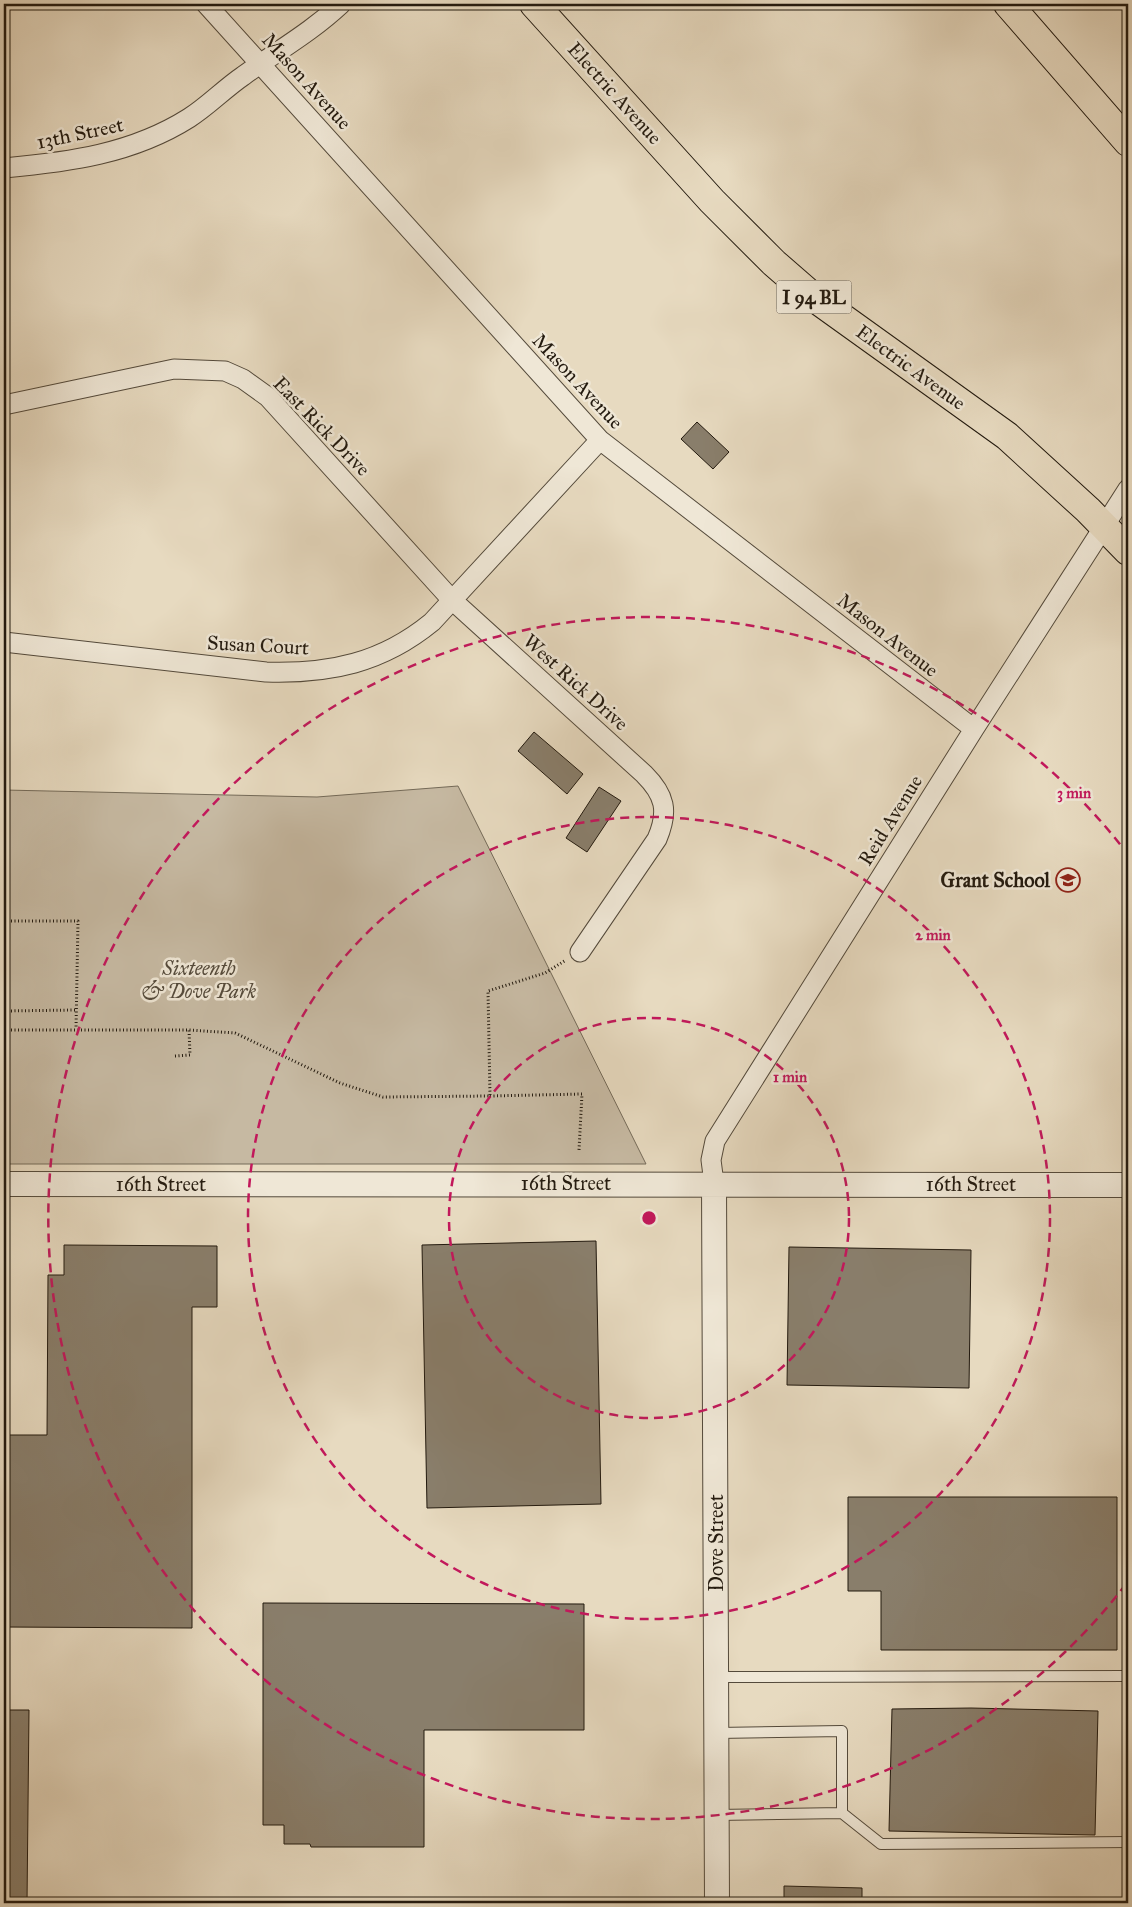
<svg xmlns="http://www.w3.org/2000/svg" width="1132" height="1907" viewBox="0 0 1132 1907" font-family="'IM FELL Great Primer',serif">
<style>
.green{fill:#c6b9a2;stroke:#746a58}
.building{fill:#897e6b;stroke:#231a0f}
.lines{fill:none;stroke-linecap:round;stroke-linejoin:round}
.service-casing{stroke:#544a3b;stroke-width:12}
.minor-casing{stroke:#544a3b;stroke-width:21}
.tertiary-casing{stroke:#544a3b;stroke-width:26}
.primary-casing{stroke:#231a0f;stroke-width:30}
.path{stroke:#231a0f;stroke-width:3;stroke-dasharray:1 2.5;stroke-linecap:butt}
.service{stroke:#efe7d6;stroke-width:10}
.minor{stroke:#efe7d6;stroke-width:19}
.tertiary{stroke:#efe7d6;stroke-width:24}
.primary{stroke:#e7dac0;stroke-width:28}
.ring{fill:none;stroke:#c2185b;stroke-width:2.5;stroke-dasharray:9 6}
.labels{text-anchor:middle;stroke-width:5;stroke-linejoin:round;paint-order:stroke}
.shield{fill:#efe7d6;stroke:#60584b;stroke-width:1}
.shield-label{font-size:19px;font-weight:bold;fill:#231a0f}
.street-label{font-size:20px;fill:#231a0f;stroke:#efe7d6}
.poi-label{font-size:20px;font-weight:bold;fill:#231a0f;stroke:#efe7d6;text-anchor:end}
.park-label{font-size:20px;font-style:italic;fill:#544a3b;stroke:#efe7d6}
.centre{fill:#c2185b;stroke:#efe7d6;stroke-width:2.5}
.ring-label{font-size:15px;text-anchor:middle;font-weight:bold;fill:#c2185b;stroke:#efe7d6;stroke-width:5;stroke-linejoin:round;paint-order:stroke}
</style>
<rect width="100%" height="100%" fill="#e7dac0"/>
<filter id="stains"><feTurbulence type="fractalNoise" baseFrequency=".004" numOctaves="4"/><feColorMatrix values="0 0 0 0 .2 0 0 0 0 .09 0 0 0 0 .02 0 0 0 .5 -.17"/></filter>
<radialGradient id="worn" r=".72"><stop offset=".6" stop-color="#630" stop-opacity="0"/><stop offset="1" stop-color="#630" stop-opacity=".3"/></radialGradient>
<path class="green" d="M458,786L646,1164H4V790L317,797Z"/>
<path class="building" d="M697,422L729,452L713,469L681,439Z
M534,732L583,774L567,794L518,751Z
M599,787L621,801L587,852L566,838Z
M596,1241L601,1504L427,1508L422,1245Z
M64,1245L217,1246V1307H192V1628L4,1627V1435H47L48,1275H64Z
M789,1247L971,1250L969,1388L787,1385Z
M848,1497H1117V1650H881V1591H848Z
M263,1603L584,1604V1730H424V1847H311L310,1844H284V1825H263Z
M971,1708L1098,1711L1095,1835L889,1831L892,1709Z
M4,1710H29L27,1903H4Z
M784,1886L862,1888V1903H784Z"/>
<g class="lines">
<g class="service-casing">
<path id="service" d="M716,1677L1128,1676
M717,1733L842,1731V1813
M717,1815L842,1813L881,1844L1128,1842
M590,1903H682"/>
</g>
<g class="minor-casing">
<path id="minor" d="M206,4L600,440L974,729
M4,168C69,162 132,154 189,118C208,106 224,89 243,76C277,51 310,33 341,4
M4,405L174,369L225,371L243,379L268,397L451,599L644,774C665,795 669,811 657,839L580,952
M4,642L266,672C330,674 382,663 432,622L600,440
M714,1183L711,1160L715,1141L974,729L1128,489"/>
</g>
<g class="tertiary-casing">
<path id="tertiary" d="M714,1183L717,1903
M4,1184L1128,1185"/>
</g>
<g class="primary-casing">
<path id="primary" d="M534,4L712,201L774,263L812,296L1007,436L1088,510L1128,551
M1008,4L1128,142"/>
</g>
<path class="path" d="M4,921H78L76,1029
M4,1011L76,1010
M4,1030H189L235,1033L340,1083L383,1097L490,1096L488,991L545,973L566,960
M175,1056L190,1055L189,1030
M490,1096L582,1094L579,1150"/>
<use href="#service" class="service"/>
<use href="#minor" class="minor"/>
<use href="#tertiary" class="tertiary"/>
<use href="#primary" class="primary"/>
</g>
<g class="ring">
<circle cx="649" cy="1218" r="200"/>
<circle cx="649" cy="1218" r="401"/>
<path d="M1126 1584A601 601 0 1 1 1126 852"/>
</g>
<defs>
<g id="school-ring" transform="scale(1.25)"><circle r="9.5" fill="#efe7d6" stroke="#8f2418" stroke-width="1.5"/><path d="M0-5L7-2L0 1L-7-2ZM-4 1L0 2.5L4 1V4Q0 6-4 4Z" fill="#8f2418"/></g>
</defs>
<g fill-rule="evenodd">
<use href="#school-ring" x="1068" y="880"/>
</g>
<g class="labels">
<rect class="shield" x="776.5" y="280.5" width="75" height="33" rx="4"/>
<g class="shield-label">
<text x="814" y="304">I 94 BL</text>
</g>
<g class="street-label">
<text transform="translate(307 81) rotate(48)" y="7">Mason Avenue</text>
<text transform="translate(615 93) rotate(48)" y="7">Electric Avenue</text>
<text transform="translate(80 133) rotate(-12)" y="7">13th Street</text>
<text transform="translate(911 367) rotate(36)" y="7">Electric Avenue</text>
<text transform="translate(578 381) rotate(47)" y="7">Mason Avenue</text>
<text transform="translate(322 426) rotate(46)" y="7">East Rick Drive</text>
<text transform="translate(888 635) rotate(38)" y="7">Mason Avenue</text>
<text transform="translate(258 645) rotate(3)" y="7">Susan Court</text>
<text transform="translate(576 682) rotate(42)" y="7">West Rick Drive</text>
<text transform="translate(890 820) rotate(-58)" y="7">Reid Avenue</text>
<text x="566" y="1190">16th Street</text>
<text x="161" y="1191">16th Street</text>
<text x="971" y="1191">16th Street</text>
<text transform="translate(716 1543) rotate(-90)" y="7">Dove Street</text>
</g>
<g class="poi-label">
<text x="1050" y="887">Grant School</text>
</g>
<g class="park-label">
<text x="199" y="975">Sixteenth<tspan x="199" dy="23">&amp; Dove Park</tspan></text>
</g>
</g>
<circle cx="649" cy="1218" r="8" class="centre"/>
<g class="ring-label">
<text x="1074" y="798">3 min</text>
<text x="933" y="940">2 min</text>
<text x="790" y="1082">1 min</text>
</g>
<rect width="1132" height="1907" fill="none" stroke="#e7dac0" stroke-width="20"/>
<rect x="5" y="5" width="1122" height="1897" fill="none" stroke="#231a0f" stroke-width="2.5"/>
<rect x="10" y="10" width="1112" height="1887" fill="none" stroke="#231a0f"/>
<rect width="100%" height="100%" filter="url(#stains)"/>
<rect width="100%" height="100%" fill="url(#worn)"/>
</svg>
